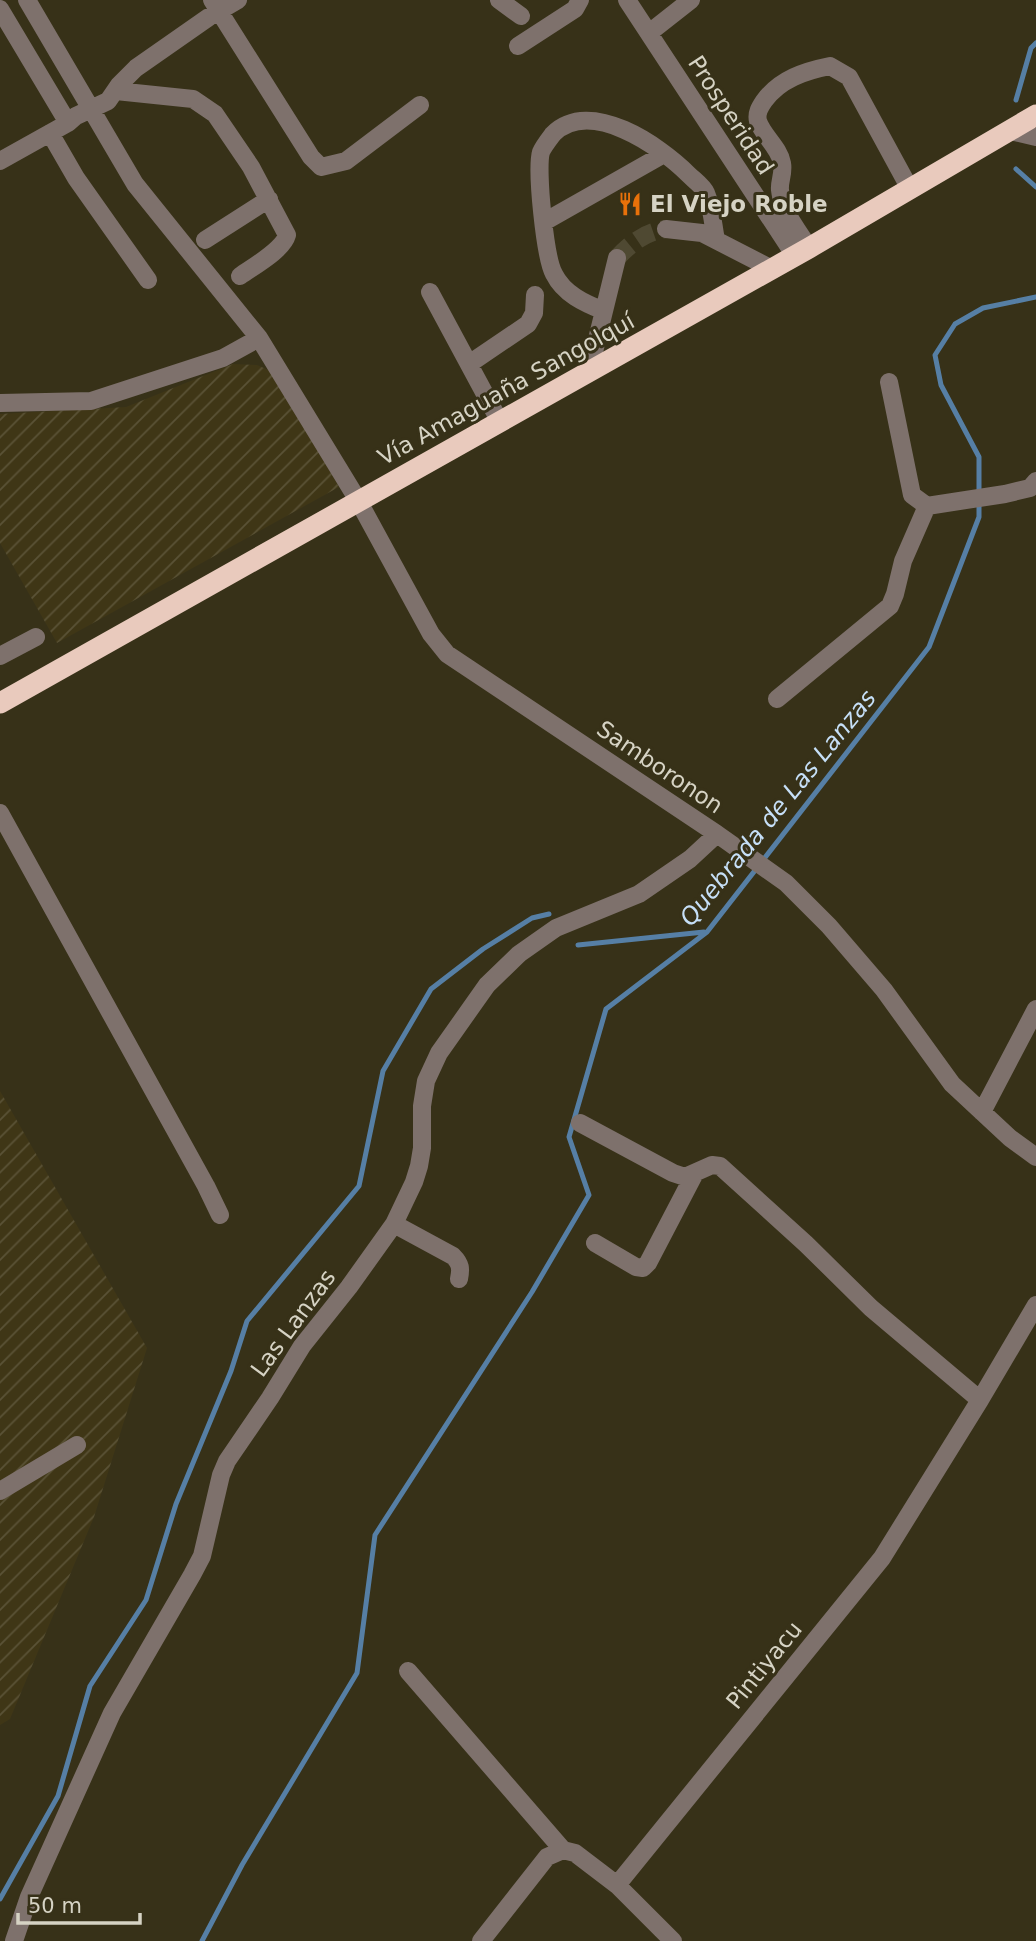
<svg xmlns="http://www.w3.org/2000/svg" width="1036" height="1941" viewBox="0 0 1036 1941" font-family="'DejaVu Sans',sans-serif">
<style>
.industrial{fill:url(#industrial-furrows)}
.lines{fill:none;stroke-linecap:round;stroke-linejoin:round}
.stream{stroke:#567fa5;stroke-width:5}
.minor-tunnel{stroke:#4f4932;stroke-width:18;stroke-dasharray:18 9;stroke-linecap:butt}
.minor{stroke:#7e716c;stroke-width:18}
.highway{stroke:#e9cabd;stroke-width:21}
.labels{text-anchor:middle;stroke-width:6;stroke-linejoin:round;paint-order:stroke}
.street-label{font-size:23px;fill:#d6d3c4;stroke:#373118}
.poi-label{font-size:23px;font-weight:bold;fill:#d6d3c4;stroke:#373118;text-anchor:start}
.water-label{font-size:24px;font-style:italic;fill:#c6dff7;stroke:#373118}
</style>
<defs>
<pattern id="industrial-furrows" width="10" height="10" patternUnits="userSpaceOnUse" patternTransform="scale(1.75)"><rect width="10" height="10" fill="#3f3616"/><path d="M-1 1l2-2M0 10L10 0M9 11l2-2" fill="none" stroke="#5a5236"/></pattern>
</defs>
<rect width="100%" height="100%" fill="#373118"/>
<path class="industrial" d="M233,364L257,365L273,372L339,487L57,643L0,543V414L126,407Z
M0,1091L147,1348L94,1517L10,1719L0,1725Z"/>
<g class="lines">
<path class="stream" d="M1016,100L1031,48L1036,43
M1016,169L1036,187
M578,945L704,932
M0,1899L58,1796L90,1686L146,1600L176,1504L231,1371L247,1321L359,1186L383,1071L431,989L483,949L532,918L549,914
M202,1941L242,1865L357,1673L375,1535L532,1292L589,1195L569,1137L606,1009L707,932L929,647L979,517V457L941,385L935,355L955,324L983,308L1036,297"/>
<path class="minor-tunnel" d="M617,258C631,243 645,232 666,229"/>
<path class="minor" d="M27,0L135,184L259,338L359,502L431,634L447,654L717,834L786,883L829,926L884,990L952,1084L1010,1138L1036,1157
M212,0L311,157L321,167L346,161L420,105
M499,0L521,16
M627,0L795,256
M0,9L68,123
M649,33L691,0
M518,46L575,9L580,0
M116,91L193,99L215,114L251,167L287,235C283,250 254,266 240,276
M1010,131L1036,137
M50,133L76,178L148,280
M0,161L68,123L76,116L108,101L119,85L136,68L209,17L238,0
M544,222L664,154
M666,229L702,233L772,269
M205,240L269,199
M809,248C798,230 782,212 780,190C779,181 784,174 782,163C779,147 763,136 758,121C756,113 760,107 764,101C780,79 805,71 830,66L849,77L910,189
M430,292L500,422
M604,311C584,303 564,294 554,274C545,258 536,169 541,152C543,147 550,138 553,134C590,97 660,146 688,174C694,180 703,186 706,193C712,207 713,225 716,240
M469,364L528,324L534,313L535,295
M589,372L617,258
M889,382L912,495L927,506L1005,494L1030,488L1036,481
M0,403L91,401L223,358L259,338
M0,656L36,637
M777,699L890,606L895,594L903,561L927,506
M0,813L206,1186L220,1215
M982,1112L1036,1009
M580,1123L673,1173L685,1177L712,1165L720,1166L806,1244L871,1308L980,1400
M394,1224L453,1256C461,1264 461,1269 459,1279
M595,1243L636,1267L643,1268L648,1263L695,1173
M0,1491L77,1445
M408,1671L563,1850
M617,1885L673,1941
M14,1941L29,1897L112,1713L192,1575L202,1556L221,1475L227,1461L270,1398L302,1346L349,1287L394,1224L414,1182L419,1166L422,1148V1106L426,1081L439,1053L487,985L519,954L556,928L639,894L690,859L717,834
M481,1941L547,1857L563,1850L575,1853L617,1885L882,1558L980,1400L1036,1305"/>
<path class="highway" d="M0,703L809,248L1036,115"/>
</g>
<defs>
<g id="restaurant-bare" transform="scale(1.89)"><path d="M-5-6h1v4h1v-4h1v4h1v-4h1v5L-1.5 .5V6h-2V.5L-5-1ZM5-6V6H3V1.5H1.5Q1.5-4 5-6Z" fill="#e8710a" stroke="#373118" stroke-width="2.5" paint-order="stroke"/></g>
</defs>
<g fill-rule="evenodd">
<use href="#restaurant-bare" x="630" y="204"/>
</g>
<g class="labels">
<g class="street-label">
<text transform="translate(731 115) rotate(57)" y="8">Prosperidad</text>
<text transform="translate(506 389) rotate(-29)" y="8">Vía Amaguaña Sangolquí</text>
<text transform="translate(660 767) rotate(34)" y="8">Samboronon</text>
<text transform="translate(293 1323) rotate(-54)" y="8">Las Lanzas</text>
<text transform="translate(764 1665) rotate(-51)" y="8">Pintiyacu</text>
</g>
<g class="poi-label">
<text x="650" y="212">El Viejo Roble</text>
</g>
<g class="water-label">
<text transform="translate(778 808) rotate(-51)" y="8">Quebrada de Las Lanzas</text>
</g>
</g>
<path d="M18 1913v10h122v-10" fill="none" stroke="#d6d3c4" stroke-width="3.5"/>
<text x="28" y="1913" font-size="21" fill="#d6d3c4" stroke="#373118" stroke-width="5" paint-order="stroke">50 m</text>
</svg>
